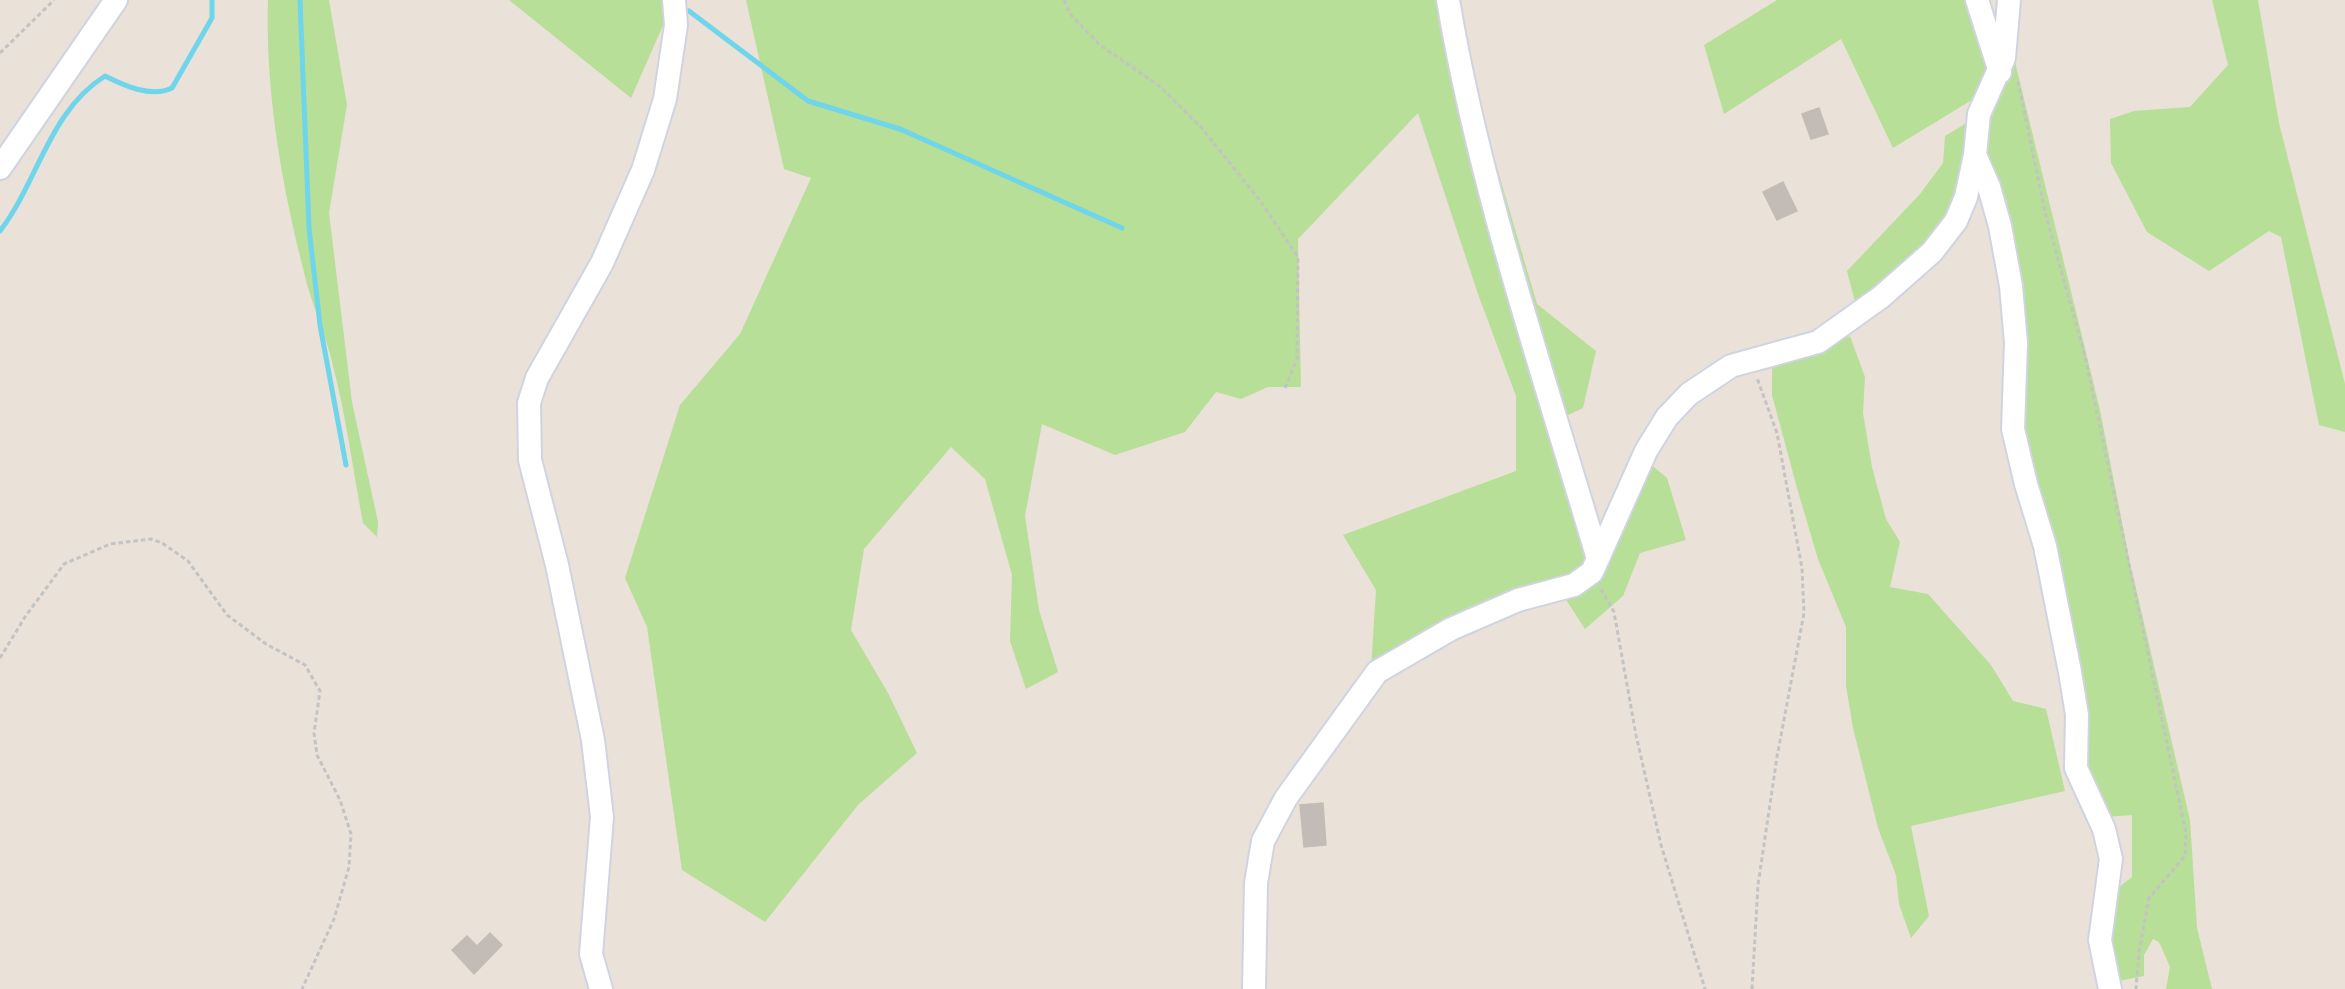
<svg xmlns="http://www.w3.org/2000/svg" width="2345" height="989" viewBox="0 0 2345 989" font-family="'Golos Text',sans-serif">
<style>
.green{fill:#b7df97}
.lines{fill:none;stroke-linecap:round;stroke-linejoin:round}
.stream{stroke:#6ed5ea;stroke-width:5}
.building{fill:#c2bbb6;stroke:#c5bdb3;stroke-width:1.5}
.minor-casing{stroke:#cfd4e0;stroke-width:26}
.path{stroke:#c3c3c3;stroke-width:3;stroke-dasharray:4.5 3;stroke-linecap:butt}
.minor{stroke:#fff;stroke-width:22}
</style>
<rect width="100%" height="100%" fill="#eae1d9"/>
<path class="green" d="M268,0H329L347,105L329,213L352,402L378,522L377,537L363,523C353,470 346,415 332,362C326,335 314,310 307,284C283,192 265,95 268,0Z
M509,0H666L668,14L631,98Z
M746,0H1457L1476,96L1537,304L1596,351L1583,408L1564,417L1598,527L1634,450L1667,478L1686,540L1640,553L1623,596L1585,629L1556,584L1371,670L1376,590L1343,535L1516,471V396L1478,294L1418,113L1298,239L1301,387H1268L1241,399L1216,392L1185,432L1115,455L1042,424L1025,516L1039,610L1058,672L1026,689L1010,641L1012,575L985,479L951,447L864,549L851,630L888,693L917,753L858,805L765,922L682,870L647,627L625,578L680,405L740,334L811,178L784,169Z
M1777,0H1974L1993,74L1980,95L1893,148L1841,39L1724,114L1704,45Z
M2212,0H2258L2279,123L2345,384V432L2319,425L2281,237L2269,231L2209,271L2147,232L2111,163L2110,119L2134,111L2190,107L2228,65Z
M2014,58L2100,410L2130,563L2190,820L2197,928L2212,989H2166L2170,967L2159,942L2153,939L2144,955V976L2113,982L2106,940L2110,894L2132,877V815L2106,817L2080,777L2020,452L2007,201L1983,144L1985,116Z
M1968,122C1963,223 1928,244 1856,306L1847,271L1920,194L1943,163L1945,136Z
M1850,336L1865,377L1863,413L1872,467L1886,519L1900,542L1890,587L1928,594L1991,665L2013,701L2046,709L2065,791L1911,826L1929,916L1911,938L1899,904L1896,875L1878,828L1853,728L1846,686V627L1818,559L1797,488L1772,395V362L1829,345Z"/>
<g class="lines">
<path class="stream" d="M300,0L309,228L320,325L346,465
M689,11L808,101L900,129L1122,228
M0,231C38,182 49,111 105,76C125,86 151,98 172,88L212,18V0"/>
</g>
<path class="building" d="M1819,108L1828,134L1811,139L1802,114Z
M1783,182L1797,211L1777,220L1763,192Z
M1323,803L1326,845L1304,847L1300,805Z
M490,933L502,945L474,974L452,950L467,936L477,946Z"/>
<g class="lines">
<g class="minor-casing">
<path id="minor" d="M1448,0C1480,190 1544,375 1598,559
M1977,0L2000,72
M1975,155L1989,187L2000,226L2011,286L2016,343L2013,429L2026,484L2045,546L2070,672L2077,715L2076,768L2104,829L2111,859L2100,940L2110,989
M0,168L116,0
M601,989L591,954L602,817L593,740L557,565L530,460L529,403L537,378L602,263L643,170L665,99L676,25L674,0
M1254,989L1256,883L1263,841L1286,798L1377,672L1451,629L1518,600L1574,585L1592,572L1646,451L1667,417L1689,394L1731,366L1818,342L1881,297L1932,252L1956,221L1966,197L1975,155L1979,114L2004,58L2009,0"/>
</g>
<path class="path" d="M1064,0L1071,15L1100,45L1158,85L1200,126L1261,202L1298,257L1297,359L1285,388
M0,53L54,0
M2018,81L2045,212L2085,356L2186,833L2185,856L2149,898L2139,952L2136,989
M1601,589L1614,612L1636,735L1661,845L1705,989
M0,658L25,617L64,564L110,544L151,539L162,543L188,561L227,615L266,644L305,665L320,691L314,733L317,755L340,800L351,834L349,867L334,919L302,989
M1752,989L1758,885L1777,757L1804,613L1802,568L1777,433L1757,378"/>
<use href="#minor" class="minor"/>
</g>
</svg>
